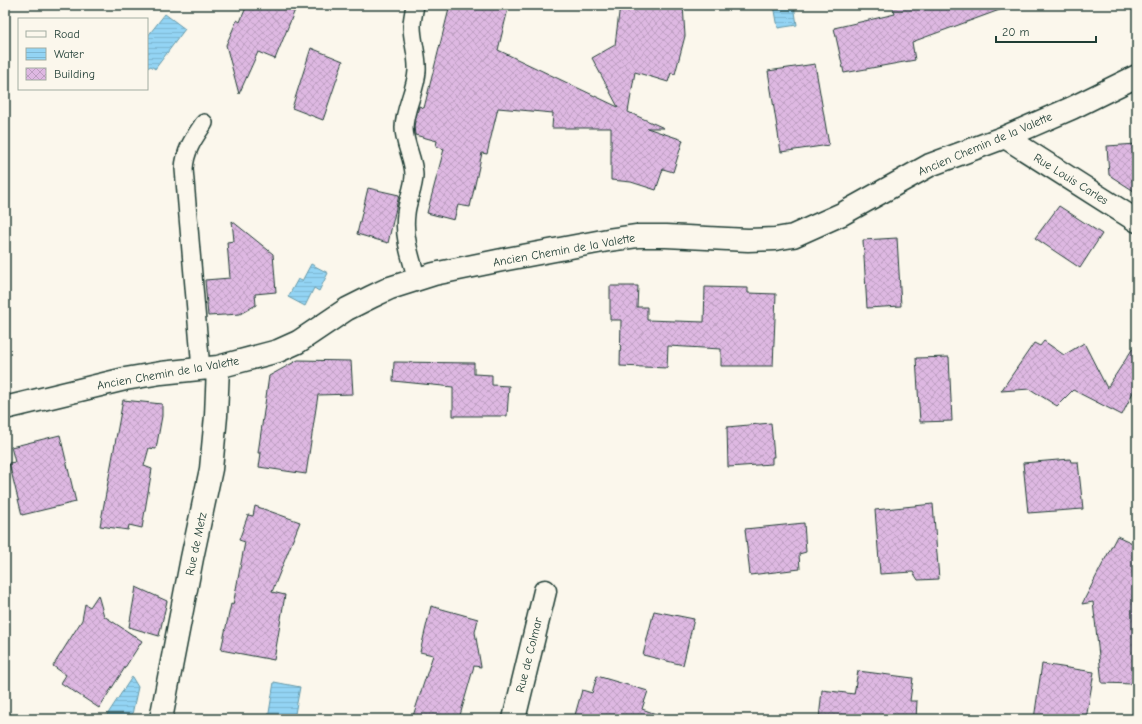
<svg xmlns="http://www.w3.org/2000/svg" width="1142" height="724" viewBox="0 0 1142 724" font-family="'Comic Neue',sans-serif">
<style>
.water{fill:url(#water-rules);stroke:#6598a7}
.building{fill:url(#building-cross-hatch);stroke:#1f3d34}
.lines{fill:none;stroke-linecap:round;stroke-linejoin:round}
.lane-casing{stroke:#1f3d34;stroke-width:20}
.street-casing{stroke:#1f3d34;stroke-width:25}
.lane{stroke:#fbf7ec;stroke-width:17}
.street{stroke:#fbf7ec;stroke-width:22}
.labels{text-anchor:middle;stroke-width:4;stroke-linejoin:round;paint-order:stroke}
.street-label{font-size:12px;fill:#1f3d34;stroke:#fbf7ec}
</style>
<defs>
<pattern id="water-rules" width="6" height="5" patternUnits="userSpaceOnUse"><rect width="6" height="5" fill="#93d4f4"/><path d="M0 2.5h6" fill="none" stroke="#7eb7d2"/></pattern>
<pattern id="building-cross-hatch" width="8" height="8" patternUnits="userSpaceOnUse"><rect width="8" height="8" fill="#deb8e2"/><path d="M0 0l8 8M0 8l8-8" fill="none" stroke="#be9fc2"/></pattern>
</defs>
<rect width="100%" height="100%" fill="#fbf7ec"/>
<filter id="ink" filterUnits="userSpaceOnUse"><feTurbulence type="fractalNoise" baseFrequency=".025" numOctaves="2"/><feDisplacementMap in="SourceGraphic" scale="8" xChannelSelector="R" yChannelSelector="G"/><feConvolveMatrix kernelMatrix="1 2 1 2 8 2 1 2 1" color-interpolation-filters="sRGB"/></filter>
<g filter="url(#ink)">
<path class="water" d="M774,5H794L797,25L778,28Z
M165,14L185,29L155,69L151,66L147,68V37Z
M311,264L328,273L319,291L314,288L305,306L288,297L298,279L302,281Z
M132,677L138,687L131,719H107L105,718Z
M274,682L300,687L294,719H268Z"/>
<path class="building" d="M247,5H297L275,59L258,52L239,94L226,45L237,20L240,22Z
M450,5H509L498,50L618,107L592,58L615,45L620,5H683L685,36L675,74L671,73L668,82L635,72L628,112L664,128H647L683,140L673,172L663,169L656,190L631,182L611,180V128H552L553,113L498,108L487,154L482,153L470,207L458,205L454,220L427,213L444,149L436,146L437,141L415,135L414,126L419,106L424,108Z
M892,5H1005V8L912,42L915,60L844,73L834,28L895,14Z
M311,48L343,61L323,120L292,108Z
M815,64L829,145L781,152L768,71Z
M1137,144V193L1109,175L1107,146Z
M368,188L399,195L388,243L357,234Z
M1059,206L1102,234L1080,268L1035,238Z
M232,221L273,254L276,292L255,294L256,305L240,314L208,316L205,280L230,278L227,242L234,241Z
M897,238L901,306L867,308L863,240Z
M610,286H638L637,307H647V320L704,322L705,287L748,288V293L776,294L773,366H721V349L668,346L667,368L620,366L621,320H610Z
M1044,341L1064,355L1084,343L1107,388L1137,342V384L1122,415L1073,390L1057,406L1030,389L1001,391L1034,343L1040,346Z
M949,357L952,421L920,422L916,358Z
M298,360L351,361L353,394L318,395L306,474L259,467L261,453H258L269,376Z
M394,362L474,363V374L492,375V385L509,386L507,416H453V387L393,381Z
M123,400L162,404V416L156,449L149,448L144,466L152,469L142,528L129,525L128,530L100,526Z
M771,423L774,457H772V464L728,467L727,427Z
M60,435L76,502L22,515L9,463L15,462L11,447Z
M1070,459L1071,462H1078L1083,509L1028,513L1023,463Z
M933,504L939,579L918,580L913,572L880,574L875,510Z
M255,506L300,522L272,592L285,595L274,660L221,650L231,604L233,605L245,542L239,540L248,515L253,516Z
M804,523L806,552L799,554L800,569L750,575L745,529Z
M1117,536L1137,545V614L1134,684L1102,683L1093,602L1082,604Z
M136,587L167,601L159,636L129,627Z
M98,595L104,616L142,641L99,708L61,683L66,675L53,666L82,620L85,604L90,607Z
M431,606L478,619L475,632L481,667L474,666L459,719H412L433,655L420,652Z
M654,611L694,619L683,665L643,655Z
M1042,664L1094,672L1086,719H1034Z
M858,671L913,678L910,701H917L916,719H819L822,690L854,694Z
M597,676L648,691L642,709L656,714L655,719H584V718L575,715L582,690L592,693Z"/>
<g class="lines">
<g class="lane-casing">
<path id="lane" d="M415,5C414,12 412,19 412,26C412,41 418,56 417,71C416,90 404,109 404,128C404,144 414,159 414,175C414,188 407,201 406,214C403,236 411,259 417,279
M201,369L184,169C185,150 194,138 204,123"/>
</g>
<g class="street-casing">
<path id="street" d="M1005,137L1137,221
M5,408L125,379L161,373L218,367L278,351L298,342L347,309L371,297L390,288L434,274L507,259L608,240L637,236H666L748,240L775,239L793,236L842,214L930,165L1005,137L1072,108L1137,76
M161,719L192,558L211,469L216,416L218,367
M514,719L545,591"/>
</g>
<use href="#lane" class="lane"/>
<use href="#street" class="street"/>
</g>
</g>
<g class="labels">
<g class="street-label">
<text transform="translate(985 144) rotate(-23)" y="4">Ancien Chemin de la Valette</text>
<text transform="translate(1071 179) rotate(32)" y="4">Rue Louis Carles</text>
<text transform="translate(564 250) rotate(-10)" y="4">Ancien Chemin de la Valette</text>
<text transform="translate(168 373) rotate(-10)" y="4">Ancien Chemin de la Valette</text>
<text transform="translate(196 544) rotate(-78)" y="4">Rue de Metz</text>
<text transform="translate(529 655) rotate(-76)" y="4">Rue de Colmar</text>
</g>
</g>
<rect width="1142" height="724" fill="none" stroke="#fbf7ec" stroke-width="20"/>
<rect x="10" y="10" width="1122" height="704" fill="none" stroke="#1f3d34" stroke-width="1.5" filter="url(#ink)"/>
<rect x="18" y="18" width="130" height="72" fill="#fbf7ec" stroke="#a3ada2"/>
<rect x="26" y="31" width="20" height="6" fill="#fbf7ec" stroke="#a3ada2"/>
<text x="54" y="38" font-size="12" fill="#1f3d34">Road</text>
<rect x="26" y="48" width="20" height="12" fill="url(#water-rules)" stroke="#a3ada2"/>
<text x="54" y="58" font-size="12" fill="#1f3d34">Water</text>
<rect x="26" y="68" width="20" height="12" fill="url(#building-cross-hatch)" stroke="#a3ada2"/>
<text x="54" y="78" font-size="12" fill="#1f3d34">Building</text>
<path d="M996 36v6h100v-6" fill="none" stroke="#1f3d34" stroke-width="2"/>
<text x="1002" y="36" font-size="12" fill="#1f3d34" stroke="#fbf7ec" stroke-width="3" paint-order="stroke">20 m</text>
</svg>
